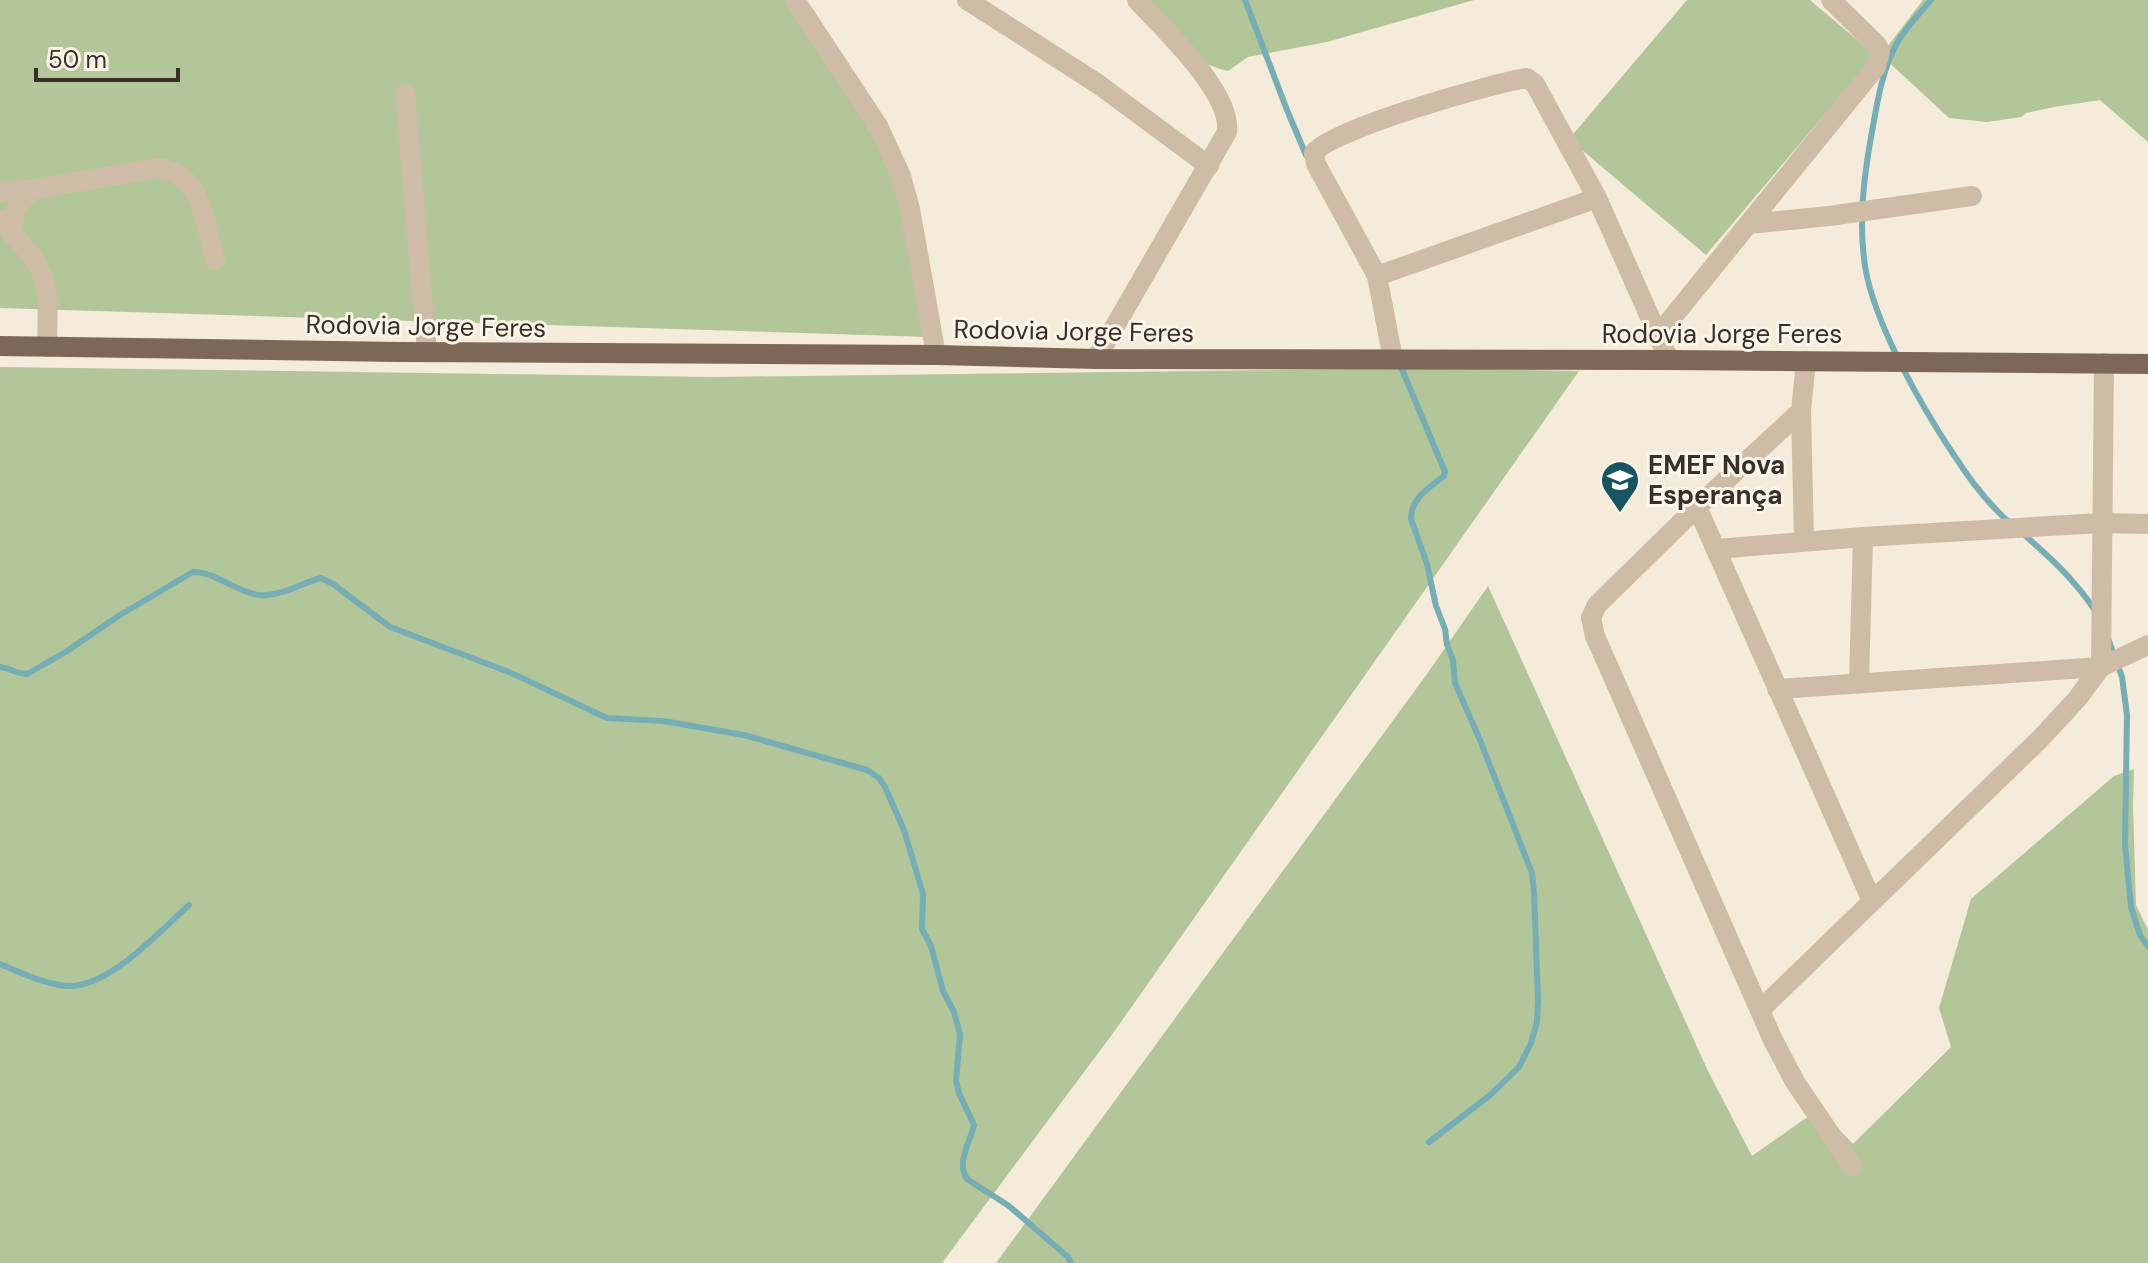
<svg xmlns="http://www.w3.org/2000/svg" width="2148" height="1263" viewBox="0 0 2148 1263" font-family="'DM Sans',sans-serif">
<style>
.green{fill:#b3c699}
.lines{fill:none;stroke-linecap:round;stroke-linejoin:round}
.stream{stroke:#77adb5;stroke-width:6}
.minor{stroke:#cfbca6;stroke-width:20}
.major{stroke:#7d6757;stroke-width:20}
.labels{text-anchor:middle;stroke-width:6;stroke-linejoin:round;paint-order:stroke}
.street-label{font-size:26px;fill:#3a2f28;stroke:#fcf5e9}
.poi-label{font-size:26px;font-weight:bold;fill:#3a2f28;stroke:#fcf5e9;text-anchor:start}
</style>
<rect width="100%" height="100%" fill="#f5ebdb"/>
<path class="green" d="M0,0H789L899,179L929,337L0,308Z
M1144,0H1474L1327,42L1248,57L1228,71C1190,64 1167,28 1144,0Z
M1687,0H1810L1875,55L1706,255L1569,139Z
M1923,0H2148V142L2100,100L2054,107L2026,113L2021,117L1987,122L1949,118L1881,55Z
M0,367L714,377L1428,368L1579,371L1116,1029L942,1263H0Z
M1488,586L1708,1071L1752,1156L1819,1109L1853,1144L1951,1047L1939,1008L1971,899L2114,776L2134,769L2133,807L2136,905L2148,930V1263H996L1427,674Z"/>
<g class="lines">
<path class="stream" d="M1245,0L1287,110L1306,155
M1931,0C1919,14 1906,27 1897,43C1881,72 1877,105 1871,137C1864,177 1859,218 1864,259C1870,312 1911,387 1939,432C1961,466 1980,497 2010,523
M1399,362L1445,472L1444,476C1429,488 1411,498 1411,519L1427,564L1436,606L1445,629L1447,645L1453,660L1455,683L1480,740L1532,873L1534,892L1538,1000L1537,1022L1531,1043L1519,1067L1489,1096L1429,1142
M2022,533C2050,557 2076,581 2096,612
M2109,641L2122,677L2127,715L2125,844L2131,907L2140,935L2148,946
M0,667C10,668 17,674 27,674L64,653L120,615L193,572C216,572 236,592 259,595C281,597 301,583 321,578L333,584L390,627L509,672L607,718L663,721L744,735L867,770L879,778L885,787L904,830L923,894L922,929L931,946L943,991L954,1012L960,1034L956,1081L959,1093L974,1125C970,1143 956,1162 967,1179L1009,1206L1068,1257L1071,1263
M0,964C20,972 44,984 66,986C108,989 159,932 189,905"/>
<path class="minor" d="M795,0L878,126L901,176L910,209L936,355
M967,0L1098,84L1209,166
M405,94L427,352
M0,192L30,190L158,168C202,172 205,225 215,260
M0,220C14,237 35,254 43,276C50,297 47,324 47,347
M1749,224L1829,216L1972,196
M11,233L15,211L30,190
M1377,276L1597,198
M1658,335L1876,67L1880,52L1877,45L1831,0
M1096,359L1227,132C1232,92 1163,29 1137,0
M1393,359L1377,276L1316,164L1314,153C1329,130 1493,83 1527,78L1535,84L1597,198L1669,360
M1801,411L1697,507L1597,605L1591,618L1595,636L1772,1038L1795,1082L1852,1166
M1697,507L1872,901
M1804,540L1801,411L1806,361
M1717,549L1863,537L2102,523L2148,524
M1859,682L1863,537
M1777,689L2101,667L2148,645
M1760,1010L2040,739L2077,699L2101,667L2104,363"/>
<path class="major" d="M0,346L398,352L936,355L1096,359L1669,360L2148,364"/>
</g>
<defs>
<g id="school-pin" transform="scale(2)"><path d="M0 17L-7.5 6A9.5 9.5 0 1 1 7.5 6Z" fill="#185560" stroke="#fcf5e9"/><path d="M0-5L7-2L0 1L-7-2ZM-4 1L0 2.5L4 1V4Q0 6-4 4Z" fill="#fff"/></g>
</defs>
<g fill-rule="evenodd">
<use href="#school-pin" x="1620" y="480"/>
</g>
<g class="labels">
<g class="street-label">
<text transform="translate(426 326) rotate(1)" y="9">Rodovia Jorge Feres</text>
<text transform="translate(1074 331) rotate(1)" y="9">Rodovia Jorge Feres</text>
<text x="1722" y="343">Rodovia Jorge Feres</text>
</g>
<g class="poi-label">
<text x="1648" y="474">EMEF Nova<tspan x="1648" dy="30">Esperança</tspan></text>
</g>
</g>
<path d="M36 68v12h142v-12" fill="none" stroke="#3a2f28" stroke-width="4"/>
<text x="48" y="68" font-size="24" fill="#3a2f28" stroke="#fcf5e9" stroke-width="6" paint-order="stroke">50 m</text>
</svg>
